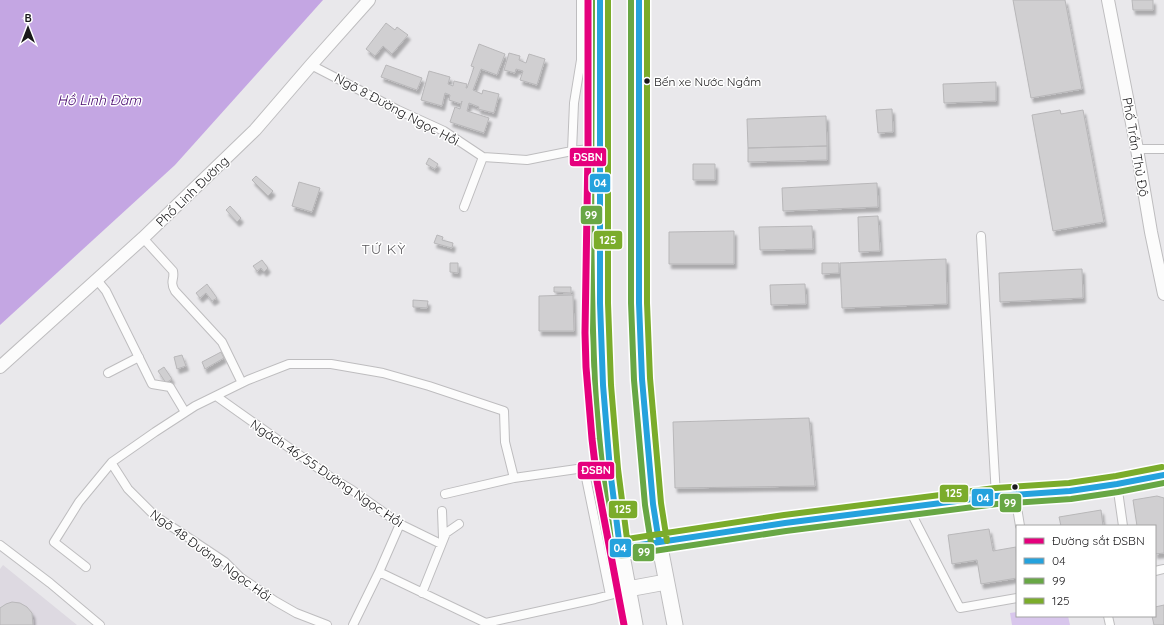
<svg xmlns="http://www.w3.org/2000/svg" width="1164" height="625" viewBox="0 0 1164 625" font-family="Quicksand,sans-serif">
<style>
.built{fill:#ddd9e1}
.green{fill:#d8c6ec}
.water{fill:#c4a6e3}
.building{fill:#d0cfd1;stroke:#b8b7b9;filter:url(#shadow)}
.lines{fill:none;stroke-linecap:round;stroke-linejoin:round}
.street-casing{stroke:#bebdbf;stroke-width:10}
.secondary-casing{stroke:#bebdbf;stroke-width:14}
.primary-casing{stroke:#bebdbf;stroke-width:15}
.highway-casing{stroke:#bebdbf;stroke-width:17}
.street{stroke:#fcfcfc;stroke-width:8}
.secondary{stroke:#fcfcfc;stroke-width:12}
.primary{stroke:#fcfcfc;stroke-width:13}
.highway{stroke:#fcfcfc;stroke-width:15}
.bus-1-casing{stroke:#fff;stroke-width:9}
.bus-2-casing{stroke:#fff;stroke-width:9}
.bus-3-casing{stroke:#fff;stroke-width:9}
.bus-1{stroke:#25a2dd;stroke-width:6}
.bus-2{stroke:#68a745;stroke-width:6}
.bus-3{stroke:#7bac2b;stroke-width:6}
.rail-1-casing{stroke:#fff;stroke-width:10}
.rail-1{stroke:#e5007d;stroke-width:7}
.bus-dot{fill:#19181a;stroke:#fff;stroke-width:1.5}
.labels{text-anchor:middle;stroke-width:3;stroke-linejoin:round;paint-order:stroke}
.bus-label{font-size:12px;fill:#19181a;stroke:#fff;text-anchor:start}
.street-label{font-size:13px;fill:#19181a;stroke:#fff}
.water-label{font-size:14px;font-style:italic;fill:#42006a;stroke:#fff}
.neighbourhood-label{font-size:14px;letter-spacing:1px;fill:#59575b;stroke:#fff}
.line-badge{stroke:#fff;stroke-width:1.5}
.badge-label{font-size:11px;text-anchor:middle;font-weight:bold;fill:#fff}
</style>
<defs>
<filter id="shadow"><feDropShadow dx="2.5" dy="4.5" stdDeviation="1" flood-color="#0004"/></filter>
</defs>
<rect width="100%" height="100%" fill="#e9e8eb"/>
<path class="built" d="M3,565L77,625H0V569Z"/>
<path class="green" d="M1017,612V616H1068L1070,625H1012L1010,613Z"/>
<path class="water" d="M0,0H323L175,165L0,325Z"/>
<path class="building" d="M1013,0H1065L1082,89L1031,98Z
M1132,0H1153V10H1133Z
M386,23L395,30L397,27L408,35L392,54L383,46L375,56L366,49Z
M479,44L505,54L497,75L481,69L473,90L482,94L483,90L499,94L494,113L478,109L479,107L469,103L467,111L489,118L484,133L450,122L455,107L460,109L462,101L461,104L449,100L450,95L445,93L442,106L421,100L429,71L450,77L448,84L453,86L454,81L467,84L466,88H467L474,67L471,66Z
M509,53L520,56L519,60L526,63L529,54L545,59L537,85L520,80L523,71L516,69L515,73L504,70Z
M386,65L422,78L417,90L381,77Z
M996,82V101L944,103L943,84Z
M892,109L893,132L878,133L876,110Z
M1060,110L1061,114L1083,110L1104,222L1053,231L1032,115Z
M826,116L827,146L748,148L747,119Z
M827,146V160L748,162V148Z
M429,158L438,164L435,169L426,164Z
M693,164H715V180H693Z
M256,176L273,191L268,196L252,180Z
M299,182L320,188L312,212L292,206Z
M877,183L878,207L783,211L782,188Z
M230,206L241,218L237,222L226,210Z
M878,216L880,251L859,252L858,217Z
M812,226L813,249L760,250L759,227Z
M734,231V264H669V232Z
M437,235L443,237L442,240L453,243L452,248L434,243Z
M946,259L947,304L842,308L840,263Z
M262,260L268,268L264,272L261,268L257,271L253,266Z
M450,263H458V273L450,272Z
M822,263H839V273L822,274Z
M1082,269L1083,298L1000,302L999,273Z
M207,284L217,298L212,301L206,293L200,298L196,293Z
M805,284L806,304L771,305L770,285Z
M554,287H571V293L554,292Z
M573,295L574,331H539V296Z
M413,300L428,301L427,308L413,307Z
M221,352L224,358L205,369L202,362Z
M182,355L186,366L177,369L174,357Z
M164,367L172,379L166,383L158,371Z
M809,418L815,486L675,488L673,422Z
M1157,496L1164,498V553L1155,554V526H1137L1133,500Z
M1101,510L1103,526H1061L1059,517Z
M989,529L993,551L1016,547L1017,578L981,584L977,560L952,564L948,535Z
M12,602L20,603L27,607L32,613L33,625H0V608L6,604Z
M1164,605V625H1154L1152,616H1155V607Z"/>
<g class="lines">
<g class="street-casing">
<path id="street" d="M311,65L398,110L444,131L483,157L527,160L572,151L599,148
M1137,149H1164
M572,151L574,103L581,60V0
M464,207L483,157
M981,236L996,496
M143,238L173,271C175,280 169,281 175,291L222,342L242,383
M97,280L106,291L152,384L170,387L185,412
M108,373L139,357
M216,396L332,478L352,490L400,524L441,544
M112,464L128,489L155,516L183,534L225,562L240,577L275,601L296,613L327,625
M1117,484L1123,526
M445,494L514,478
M1015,495L1020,526
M908,507L960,608L1017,598
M442,511L443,538
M400,524L379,572L486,623L595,599L618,593L628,589
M0,545L50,583L100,625
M86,567L54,542L79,502L112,462L155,432L195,406L248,380L289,364H331L383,373L429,386L504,411L505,442L514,478L584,468L610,595
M1155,571L1164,569
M422,593L446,533L459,524
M1108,616L1110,625
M353,625L379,572"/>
</g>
<g class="secondary-casing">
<path id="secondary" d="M1108,0L1137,149L1151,232L1164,294
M0,367L143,238L255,130L311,65L369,0"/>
</g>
<g class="primary-casing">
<path id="primary" d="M659,542L785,523L996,496L1070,491L1117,484L1164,475"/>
</g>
<g class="highway-casing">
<path id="highway" d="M600,0V303L603,385L610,470L618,534L635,625
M639,0V303L642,379L653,504L659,542L675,625
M620,548L659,542
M628,589L666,582"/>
</g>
<use href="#street" class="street"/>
<use href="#secondary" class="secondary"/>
<use href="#primary" class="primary"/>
<use href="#highway" class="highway"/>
<g class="bus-1-casing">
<path id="bus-1" d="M600,0V303L603,385L610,470L620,548L785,523L996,496L1070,491L1117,484L1164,475
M639,0V303L642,379L653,504L659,542"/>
</g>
<g class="bus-2-casing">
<path id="bus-2" d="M592,0C592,128 589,256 595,384C598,439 605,494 612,549L615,554L621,556L786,531L997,504L1071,499L1118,492L1164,483
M631,0V303L634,380L645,505L651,543"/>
</g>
<g class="bus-3-casing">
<path id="bus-3" d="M608,0V303L611,385L618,469L627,539L784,515L995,488L1069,483L1116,476L1162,467
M647,0V303L650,378L661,503L667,541"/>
</g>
<use href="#bus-1" class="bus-1"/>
<use href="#bus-2" class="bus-2"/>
<use href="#bus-3" class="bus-3"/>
<g class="rail-1-casing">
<path id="rail-1" d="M588,0V149L585,333L586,367L592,439L597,481L624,625"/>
</g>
<use href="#rail-1" class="rail-1"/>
</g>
<g class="bus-dot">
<circle cx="647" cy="81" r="3.5"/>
<circle cx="1015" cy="487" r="3.5"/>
</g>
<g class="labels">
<g class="bus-label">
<text x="654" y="86">Bến xe Nước Ngầm</text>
</g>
<g class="street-label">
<text transform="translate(397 109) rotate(28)" y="5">Ngõ 8 Đường Ngọc Hồi</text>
<text transform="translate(1136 147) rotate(80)" y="5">Phố Trần Thủ Độ</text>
<text transform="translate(192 191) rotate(-44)" y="5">Phố Linh Đường</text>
<text transform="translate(327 473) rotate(34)" y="5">Ngách 46/55 Đường Ngọc Hồi</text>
<text transform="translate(211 555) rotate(36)" y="5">Ngõ 48 Đường Ngọc Hồi</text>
</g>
<g class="water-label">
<text x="99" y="105">Hồ Linh Đàm</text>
</g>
<g class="neighbourhood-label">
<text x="384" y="254">TỨ KỲ</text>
</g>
</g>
<g class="line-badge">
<rect x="569" y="147" width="38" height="20" rx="4" fill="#e5007d"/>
<rect x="589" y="173" width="22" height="20" rx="4" fill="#25a2dd"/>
<rect x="580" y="205" width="23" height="20" rx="4" fill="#68a745"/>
<rect x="593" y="230" width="30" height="20" rx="4" fill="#7bac2b"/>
<rect x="577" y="461" width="38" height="19" rx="4" fill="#e5007d"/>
<rect x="939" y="484" width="30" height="19" rx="4" fill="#7bac2b"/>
<rect x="971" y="488" width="23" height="19" rx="4" fill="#25a2dd"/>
<rect x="999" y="493" width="23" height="20" rx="4" fill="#68a745"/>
<rect x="608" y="500" width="30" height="19" rx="4" fill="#7bac2b"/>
<rect x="609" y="538" width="23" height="20" rx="4" fill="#25a2dd"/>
<rect x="632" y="543" width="23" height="19" rx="4" fill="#68a745"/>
</g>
<g class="badge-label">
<text x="588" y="161">ĐSBN</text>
<text x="600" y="187">04</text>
<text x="591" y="219">99</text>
<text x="608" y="244">125</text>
<text x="596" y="474">ĐSBN</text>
<text x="954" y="497">125</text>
<text x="983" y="502">04</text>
<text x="1010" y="507">99</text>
<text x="623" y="513">125</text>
<text x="620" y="552">04</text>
<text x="644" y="556">99</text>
</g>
<rect x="1016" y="525" width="140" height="92" fill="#ffffff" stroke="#a3a3a3"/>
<rect x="1024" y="538" width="20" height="6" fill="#e5007d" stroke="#a3a3a3"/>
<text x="1052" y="545" font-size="12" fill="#19181a">Đường sắt ĐSBN</text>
<rect x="1024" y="558" width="20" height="6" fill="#25a2dd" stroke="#a3a3a3"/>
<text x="1052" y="565" font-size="12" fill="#19181a">04</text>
<rect x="1024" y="578" width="20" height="6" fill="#68a745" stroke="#a3a3a3"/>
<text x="1052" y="585" font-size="12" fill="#19181a">99</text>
<rect x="1024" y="598" width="20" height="6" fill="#7bac2b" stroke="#a3a3a3"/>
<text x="1052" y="605" font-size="12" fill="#19181a">125</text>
<g transform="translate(28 28)" stroke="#ffffff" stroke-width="3" paint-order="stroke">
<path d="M0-3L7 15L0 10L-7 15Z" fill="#19181a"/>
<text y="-6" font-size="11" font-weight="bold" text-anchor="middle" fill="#19181a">B</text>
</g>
</svg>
